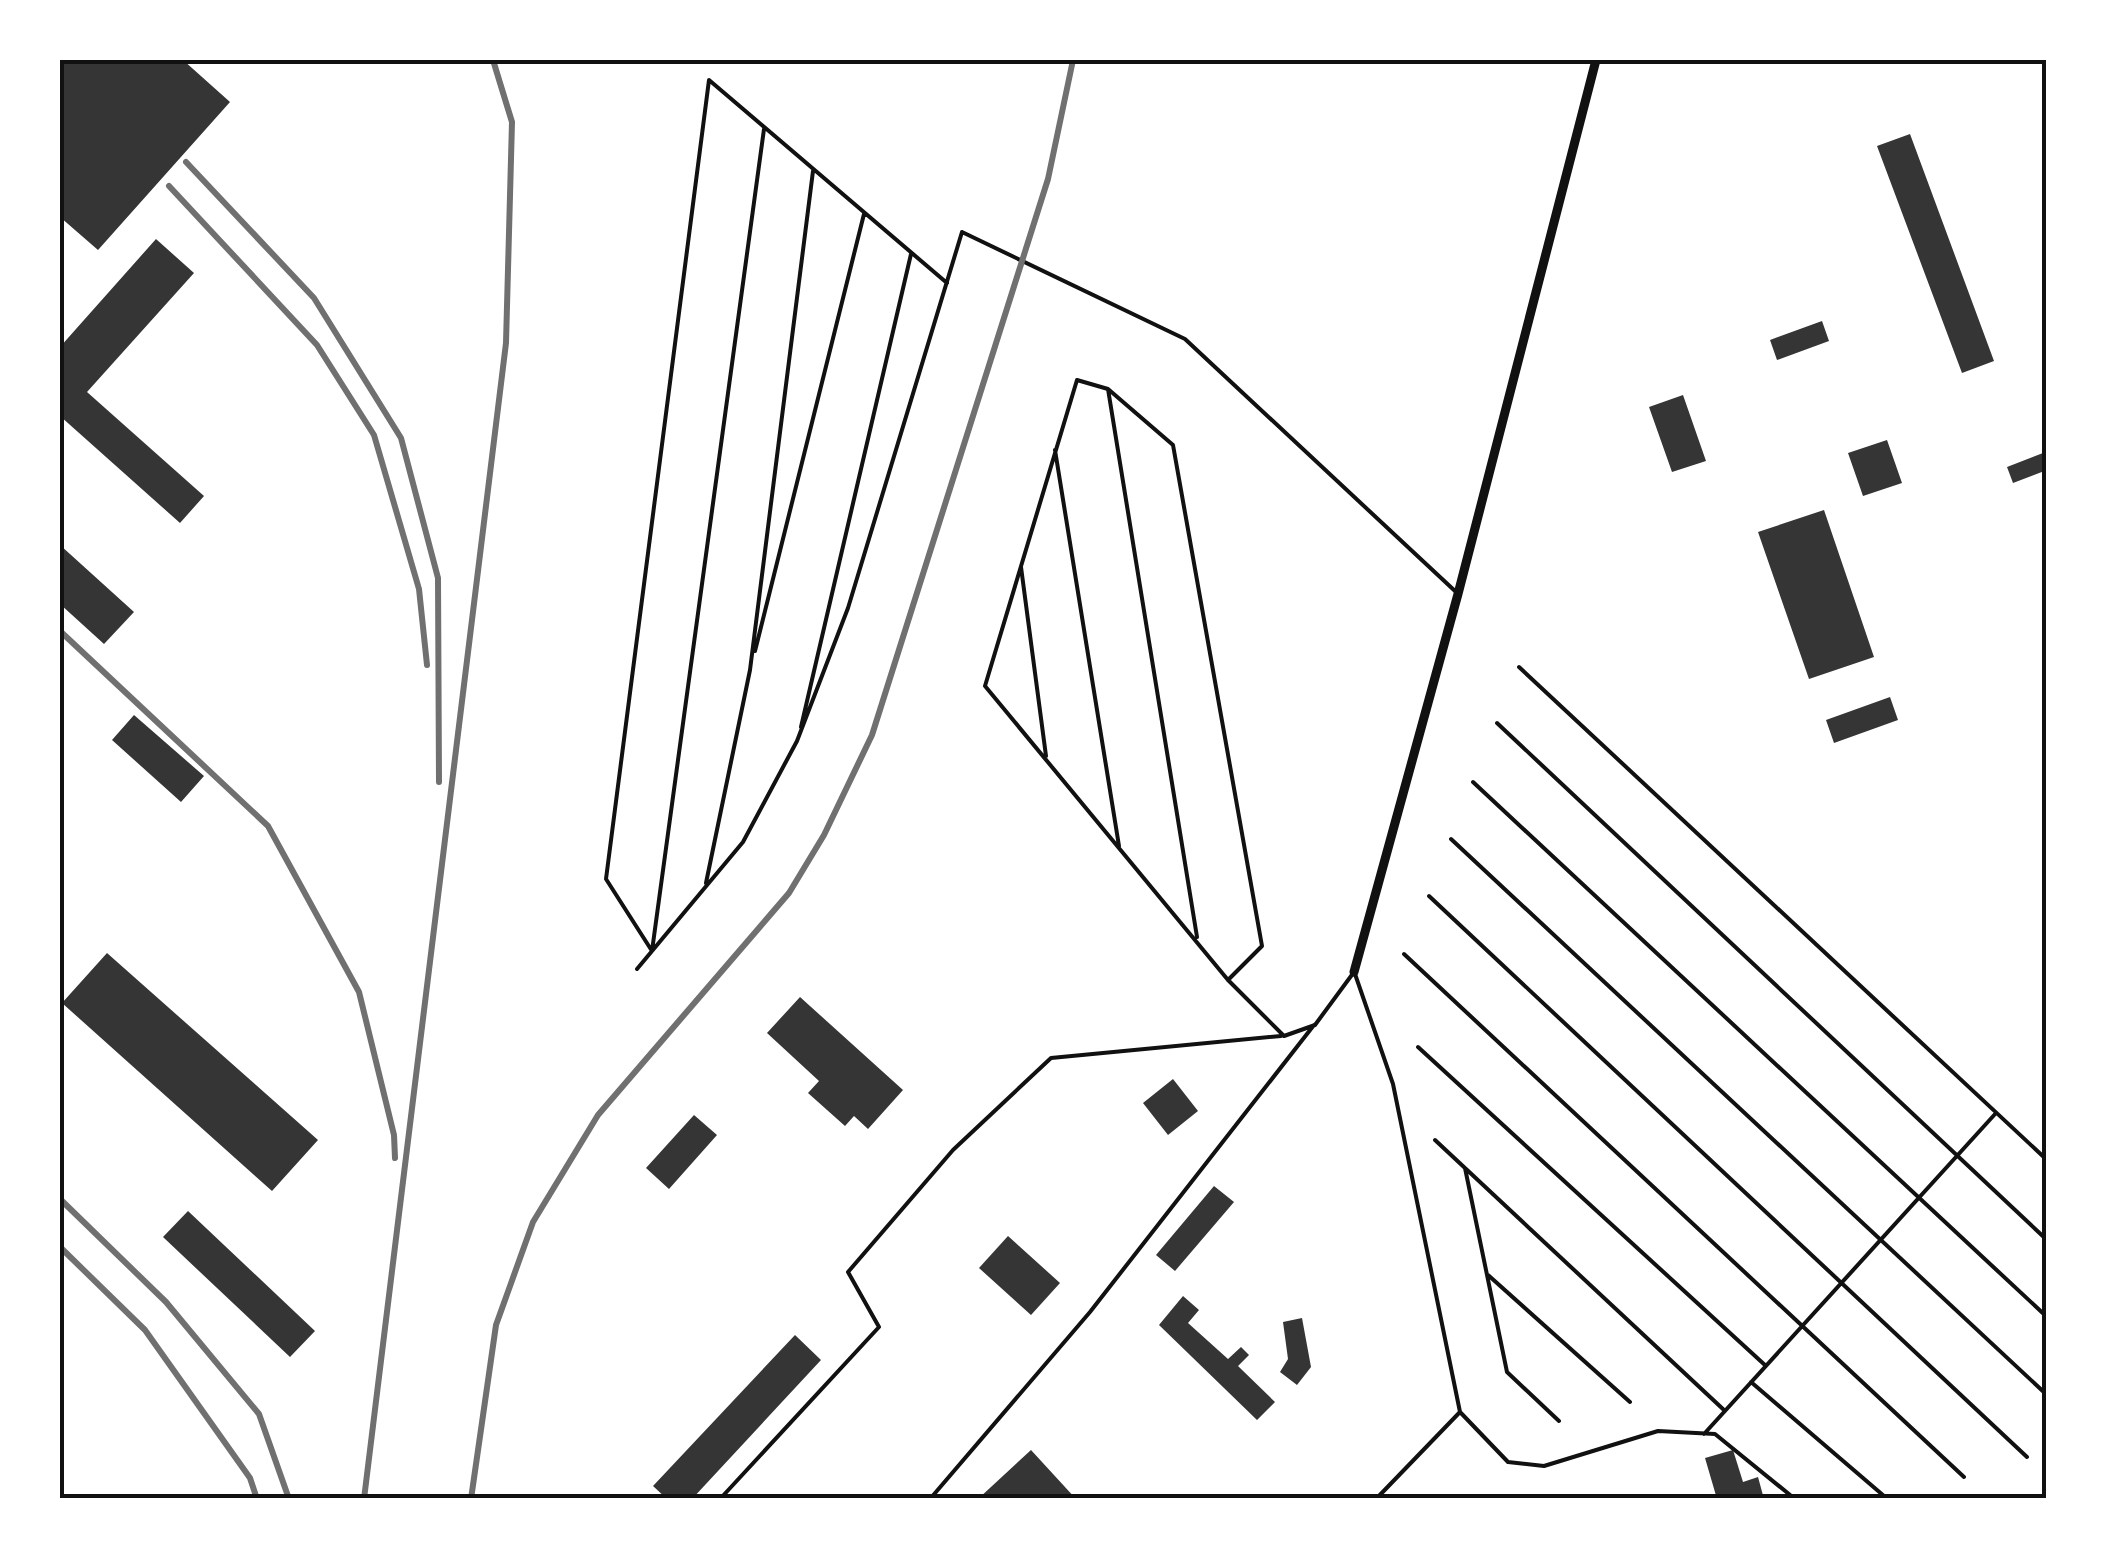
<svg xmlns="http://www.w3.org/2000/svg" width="2107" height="1559" viewBox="0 0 2107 1559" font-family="'Nunito Sans',sans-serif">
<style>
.building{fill:#353535}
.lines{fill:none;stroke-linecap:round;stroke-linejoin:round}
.service{stroke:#111;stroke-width:4}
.minor{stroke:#111;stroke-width:9}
.rail{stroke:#707070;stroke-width:6}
.neatline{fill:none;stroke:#111;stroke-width:4}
</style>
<rect width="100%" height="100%" fill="#fff"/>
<path class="building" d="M60,60H183L230,102L98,250L60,217Z
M1910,134L1994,361L1962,373L1877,146Z
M156,239L194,273L87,392L204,496L180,523L60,416V347Z
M1822,321L1829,341L1777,360L1770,340Z
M1683,395L1706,461L1672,472L1649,407Z
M1887,440L1902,483L1863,496L1848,453Z
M2043,453L2047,470L2013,483L2007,467Z
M1824,510L1874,657L1809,679L1758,532Z
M60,545L134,612L104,644L60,604Z
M1890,697L1898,720L1834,743L1826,720Z
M134,715L204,776L181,802L112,740Z
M107,953L318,1140L272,1191L62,1003Z
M800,997L903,1090L868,1129L854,1116L845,1126L808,1093L819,1081L767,1033Z
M1173,1079L1198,1111L1168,1135L1143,1103Z
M694,1115L717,1135L669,1189L646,1168Z
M1214,1186L1234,1202L1175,1271L1156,1255Z
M188,1211L315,1331L290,1357L163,1237Z
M1008,1236L1060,1283L1031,1315L979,1268Z
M1183,1296L1199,1310L1188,1323L1228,1359L1241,1347L1249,1355L1238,1366L1275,1402L1257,1420L1159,1325Z
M1302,1318L1311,1367L1297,1385L1280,1372L1288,1359L1283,1322Z
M795,1335L821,1360L692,1499H667L653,1486Z
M1031,1450L1076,1499H978Z
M1733,1450L1743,1482L1758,1477L1764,1499H1717L1705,1458Z"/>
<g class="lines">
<path class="service" d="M1108,389L1197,937
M1055,450L1119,846
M1021,567L1046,756
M755,651L864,214
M1519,667L2047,1160
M1497,723L2047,1240
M801,727L911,254
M1473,782L2047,1317
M1451,839L2047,1395
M706,883L750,670L813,171
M1429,896L2027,1457
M652,951L606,879L709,80L947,283
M652,951L764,129
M1404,954L1964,1477
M637,969L743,842L797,741L848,608L962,232L1185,339L1455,591
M1355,974L1393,1084L1460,1412L1508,1462L1544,1466L1658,1431L1715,1434L1795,1499
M1228,980L1262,946L1173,445L1108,389L1077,380L985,686L1228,980L1284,1036L1315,1025L1354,972
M1418,1047L1766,1366
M1435,1140L1724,1410
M1465,1168L1507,1372L1559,1421
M1488,1275L1630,1402
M1751,1382L1884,1496
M1704,1434L1996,1113
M720,1499L879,1327L848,1272L953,1150L1051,1058L1281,1036
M930,1499L1090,1312L1314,1025
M1376,1499L1460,1412"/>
<path class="minor" d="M1354,972L1458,594L1596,60"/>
<path class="rail" d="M186,162L314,298L401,438L438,578L439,782
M169,186L317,345L374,435L419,589L427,665
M60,631L268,826L359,992L394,1135L395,1158
M60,1199L166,1302L259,1414L289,1499
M60,1247L145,1330L250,1478L257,1499
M364,1499L506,343L512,122L493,60
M471,1499L496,1325L533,1222L598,1115L789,893L824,835L872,735L1048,179L1073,60"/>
</g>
<rect width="2107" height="1559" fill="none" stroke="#ffffff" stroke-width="125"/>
<rect x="62" y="62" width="1982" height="1434" class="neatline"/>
</svg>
